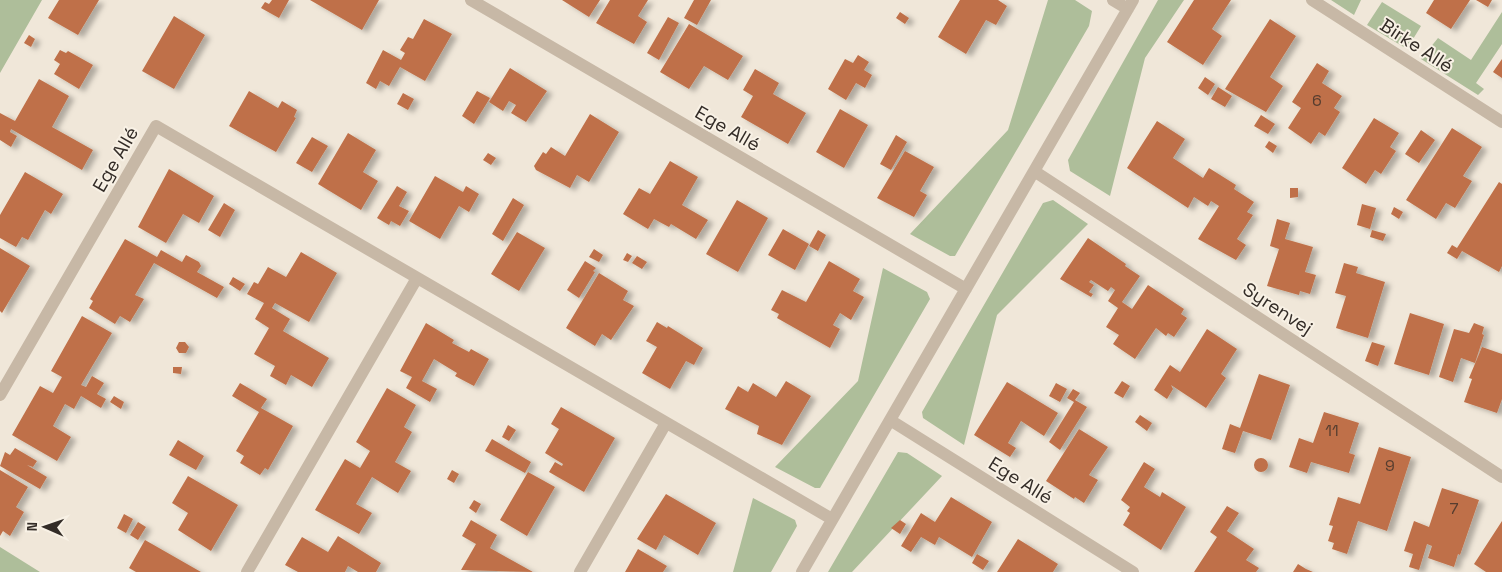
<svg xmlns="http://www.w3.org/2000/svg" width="1502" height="572" viewBox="0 0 1502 572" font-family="'Space Grotesk',sans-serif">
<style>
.green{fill:#aebe9a}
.building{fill:#bf7048;filter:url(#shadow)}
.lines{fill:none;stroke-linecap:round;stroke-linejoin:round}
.street{stroke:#c7b8a6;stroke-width:12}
.labels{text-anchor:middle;stroke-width:4;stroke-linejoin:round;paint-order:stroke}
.number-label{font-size:16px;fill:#563d2f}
.street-label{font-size:19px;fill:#332c27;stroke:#f8f1e5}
</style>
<defs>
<filter id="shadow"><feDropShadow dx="5.5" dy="3" stdDeviation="2.5" flood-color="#0004"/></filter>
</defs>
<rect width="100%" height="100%" fill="#f0e7d9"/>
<path class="green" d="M0,0H42L0,73Z
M1048,0H1075L1092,11L1089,26L955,256H950L910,234L1008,130Z
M1158,0H1184L1145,58L1110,196L1070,171L1068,160Z
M1331,0H1361L1354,15Z
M1382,2L1421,26L1407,49L1367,25Z
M1502,12V44L1476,83L1484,89L1478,95L1421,59L1438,38L1471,60Z
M1053,200L1088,224L997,315L964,445L923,418L922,412L1043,203Z
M883,268L927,292L930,299L820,488H815L775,467L858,381Z
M898,452L907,453L942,476L852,572H828Z
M753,498L795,520L797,526L771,572H733Z
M0,547L40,572H0Z"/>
<path class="building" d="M59,0H99L78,35L48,18Z
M272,0H289L279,18L261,8L265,2L269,4Z
M310,0H379L362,30Z
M562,0H600L589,17Z
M610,0H648L638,16L647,22L634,44L596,23Z
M694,0H711L697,25L684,18Z
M960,0H998L1007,6L996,25L986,20L966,54L938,37Z
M1194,0H1231L1212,29L1222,36L1203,65L1167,42Z
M1434,0H1470L1451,29L1426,13Z
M1476,0H1492L1488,7Z
M900,12L909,18L905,24L896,18Z
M174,16L205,35L174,89L142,71Z
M668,17L679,23L659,60L647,53Z
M424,19L452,34L425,81L400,67L389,86L380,81L376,89L366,83L383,50L401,60L405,53L400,50L408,37L413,39Z
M1270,19L1296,36L1270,77L1283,86L1266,112L1225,89Z
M689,24L743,56L728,80L704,66L689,89L660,72Z
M29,35L35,39L31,47L24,43Z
M60,50L66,53L68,51L93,65L79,89L54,74L60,64L54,60Z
M858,55L869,62L864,70L872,75L865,88L856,83L846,100L828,89L845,59L853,63Z
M1502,59V78L1493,72Z
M1317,63L1329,71L1322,83L1342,96L1334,108L1340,112L1325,136L1319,132L1311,144L1288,128L1301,108L1292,102Z
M510,68L547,91L526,122L511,113L516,105L509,101L503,111L489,102Z
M755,69L779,83L773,94L806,113L788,144L741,117L753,96L743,90Z
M1205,77L1215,84L1208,95L1198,88Z
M39,79L69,96L52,127L93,150L82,170L11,129L10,132L17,136L11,147L0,140V113L15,121Z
M1218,87L1232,96L1225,107L1211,99Z
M249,91L278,108L282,101L297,110L294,117L296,118L276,152L229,126Z
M477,91L490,98L474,124L462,116Z
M403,93L414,99L408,110L397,104Z
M840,109L868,125L844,168L816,152Z
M590,114L619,132L589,182L577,175L570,188L536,170L534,166L543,152L546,154L551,147L565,156Z
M1261,115L1275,124L1268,134L1254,126Z
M1374,118L1399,133L1390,147L1396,151L1381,174L1375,170L1366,184L1342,168Z
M1157,121L1185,139L1173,158L1203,178L1209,168L1236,185L1234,189L1254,202L1247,212L1253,215L1237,239L1246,245L1236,260L1198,239L1219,206L1211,201L1208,206L1194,197L1188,208L1127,168Z
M1452,128L1482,147L1463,176L1472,181L1455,208L1446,203L1436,219L1406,200Z
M1421,130L1435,140L1419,163L1405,154Z
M348,133L376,150L363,172L378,181L361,210L318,184Z
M896,135L907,142L891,170L880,164Z
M312,137L328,146L312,172L296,163Z
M1269,141L1277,146L1273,153L1265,147Z
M905,151L934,167L920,191L927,195L914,217L877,198Z
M488,153L496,158L491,165L483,160Z
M670,161L698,177L682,205L708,220L696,239L671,224L669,227L654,219L648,229L623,214L639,188L650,194Z
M169,169L214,196L199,223L183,214L166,243L138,227Z
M25,172L63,194L51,214L45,210L28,240L22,237L16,247L0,238V215Z
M435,176L463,192L466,186L479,194L469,212L459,206L440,239L409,221Z
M1499,182L1502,184V266L1499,272L1462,251L1457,259L1447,253L1452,245L1457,248Z
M397,186L407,192L399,206L409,211L400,226L391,221L389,225L377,218Z
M1290,188H1298V197L1290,198Z
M513,198L524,205L503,241L492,234Z
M737,200L768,218L738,272L706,254Z
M224,203L235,210L220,237L208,230Z
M1362,204L1376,208L1370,229L1357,225Z
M1394,207L1403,212L1399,219L1391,214Z
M1277,219L1290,223L1285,239L1313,247L1305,272L1316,275L1310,294L1300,291L1299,295L1267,286L1279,249L1270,246Z
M783,229L809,244L795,270L768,255Z
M818,230L826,235L818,251L809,246Z
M1372,230L1386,234L1383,241L1370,237Z
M517,232L545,248L519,291L491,274Z
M1088,238L1126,264L1125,266L1140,276L1122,302L1132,309L1148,285L1184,309L1181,314L1187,318L1174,337L1168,333L1166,336L1156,328L1135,359L1113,344L1119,335L1106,327L1118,308L1108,301L1115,290L1111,287L1108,291L1091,280L1089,282L1094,285L1089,292L1093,294L1091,297L1060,279Z
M125,239L157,257L161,250L182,262L186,255L199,262L201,266L197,272L224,287L217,298L154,263L135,295L144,299L130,322L120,316L115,324L89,308L93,301L90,299Z
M0,248L30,266L2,313L0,311Z
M594,249L603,255L599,262L589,257Z
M301,252L337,273L309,322L275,303L272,308L290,319L283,331L329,358L312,387L291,375L286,385L270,376L275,366L254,354L269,328L255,319L264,303L247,294L254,282L258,284L268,267L286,277Z
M627,253L632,256L628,262L623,260Z
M637,256L647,262L642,269L632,263Z
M585,261L596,268L593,271L595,272L579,298L567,290Z
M829,261L860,279L853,291L864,297L851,320L840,313L833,325L840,329L830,348L777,318L779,314L771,310L782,290L806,302Z
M1344,263L1358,267L1356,273L1385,282L1368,338L1336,328L1346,296L1335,293Z
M599,273L628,291L623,300L634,306L611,340L602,334L595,346L566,328Z
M233,277L245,284L240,291L229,284Z
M1410,313L1444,324L1429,375L1394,364Z
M82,316L112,333L81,385L86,387L92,376L104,383L97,394L106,399L101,408L81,396L74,409L65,404L53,426L71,437L57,461L12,435L40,386L53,393L62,377L51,371Z
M657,322L667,328L668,326L703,348L694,365L686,361L670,389L642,373L657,347L646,341Z
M426,323L454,340L452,343L469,352L471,349L489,359L474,386L455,376L457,373L434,359L422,381L437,389L430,402L406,388L412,377L400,371Z
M1474,323L1484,327L1482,334L1484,335L1475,363L1461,358L1453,382L1439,377L1454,329L1469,333Z
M1207,329L1237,349L1221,374L1226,378L1206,408L1171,385L1173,389L1167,399L1154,390L1170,365L1180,372Z
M179,342H185L189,347L186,353H179L176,348Z
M1372,342L1385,346L1378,366L1365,361Z
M1482,347L1502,354V399L1497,413L1464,402L1472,379L1469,378Z
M173,367H182L181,374L173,373Z
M1259,374L1290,385L1271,440L1243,431L1235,453L1222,449L1230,424L1240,428Z
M786,381L811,396L782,445L757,434L759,426L725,409L738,386L748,392L753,383L776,397Z
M1122,381L1130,386L1123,398L1114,393Z
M1007,382L1058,413L1044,436L1021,421L1008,443L1016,448L1010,457L974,435Z
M240,383L267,399L261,408L293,426L268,470L265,468L260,475L240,463L244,456L236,451L259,412L232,396Z
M1056,383L1067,389L1060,402L1049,396Z
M387,388L416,405L404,427L412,432L395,462L411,471L398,493L372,477L356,504L372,513L359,534L315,510L345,459L360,468L370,451L356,442Z
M1073,389L1080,393L1075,400L1087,407L1060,450L1049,442L1074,402L1067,398Z
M114,396L124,402L121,409L110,402Z
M561,407L615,438L584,492L549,472L555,462L562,466L563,464L545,453L559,429L551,424Z
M1324,412L1359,423L1349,453L1355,455L1349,473L1311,462L1307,473L1289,467L1299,438L1313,443Z
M1140,415L1152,423L1147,431L1135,422Z
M508,425L516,430L509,441L502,437Z
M1079,429L1108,447L1089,475L1098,480L1084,503L1075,497L1074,499L1046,481Z
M492,439L531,462L525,473L485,451Z
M178,440L204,456L196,470L169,455Z
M1379,447L1411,457L1387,531L1358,521L1347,554L1332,549L1334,543L1328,541L1333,526L1329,525L1338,497L1360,504Z
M15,448L37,461L33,467L27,465L47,477L40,489L0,466L5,452L10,455Z
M1254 465a7 7 0 1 1 14 0a7 7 0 1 1-14 0Z
M1144,462L1155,469L1144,487L1160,497L1162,492L1186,507L1161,550L1123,525L1130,513L1127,511L1130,507L1121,500Z
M0,470L28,487L16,507L24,512L10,536L3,531L0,536Z
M452,470L459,474L454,483L447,479Z
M528,472L555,487L527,536L500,520Z
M188,476L238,505L211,551L178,530L188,513L172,503Z
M1442,488L1479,500L1460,555L1458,554L1454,567L1428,558L1432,546L1427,544L1419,570L1409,567L1413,554L1404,551L1414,521L1429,527Z
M666,494L716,523L698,555L664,535L656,550L637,539Z
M951,497L992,522L972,557L939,537L935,545L921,537L911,552L901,546L921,513L935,522Z
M474,500L481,504L476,513L469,508Z
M1227,506L1239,513L1227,531L1254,549L1246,560L1259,568L1256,572H1194L1217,537L1210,532Z
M124,514L133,519L126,533L117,528Z
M471,520L497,535L490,548L533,572L461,570L476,544L462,536Z
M900,520L906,524L900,534L891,528Z
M1502,521V572H1486L1474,564Z
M138,522L146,527L138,540L130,535Z
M338,536L381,563L376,572H358L348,566L345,572H298L285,565L302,537L328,552Z
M1018,539L1058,564L1053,572H997Z
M145,540L201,572H136L129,568Z
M638,549L667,566L663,572H625Z
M977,554L989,561L983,570L972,563Z
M1298,564L1306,569L1313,572H1293Z"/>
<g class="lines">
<path class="street" d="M471,0L966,289
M1113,0L1128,9
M1312,0L1502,122
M1034,171L1502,477
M0,395L156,126L832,519
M890,420L1133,572
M247,572L417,278
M580,572L666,423
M802,572L1133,0"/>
</g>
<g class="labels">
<g class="number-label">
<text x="1317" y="106">6</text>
<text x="1332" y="436">11</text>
<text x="1390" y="471">9</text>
<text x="1454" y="514">7</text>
</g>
<g class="street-label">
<text transform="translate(1417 45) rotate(33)" y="7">Birke Allé</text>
<text transform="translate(728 128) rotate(30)" y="7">Ege Allé</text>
<text transform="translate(115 159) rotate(-60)" y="7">Ege Allé</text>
<text transform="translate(1278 308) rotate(33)" y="7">Syrenvej</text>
<text transform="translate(1021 480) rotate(32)" y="7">Ege Allé</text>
</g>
</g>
<g transform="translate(45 527) rotate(272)" stroke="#f8f1e5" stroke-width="4" paint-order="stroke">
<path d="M0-4L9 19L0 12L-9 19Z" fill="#332c27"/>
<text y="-8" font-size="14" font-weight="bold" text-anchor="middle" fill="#332c27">N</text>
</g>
</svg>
